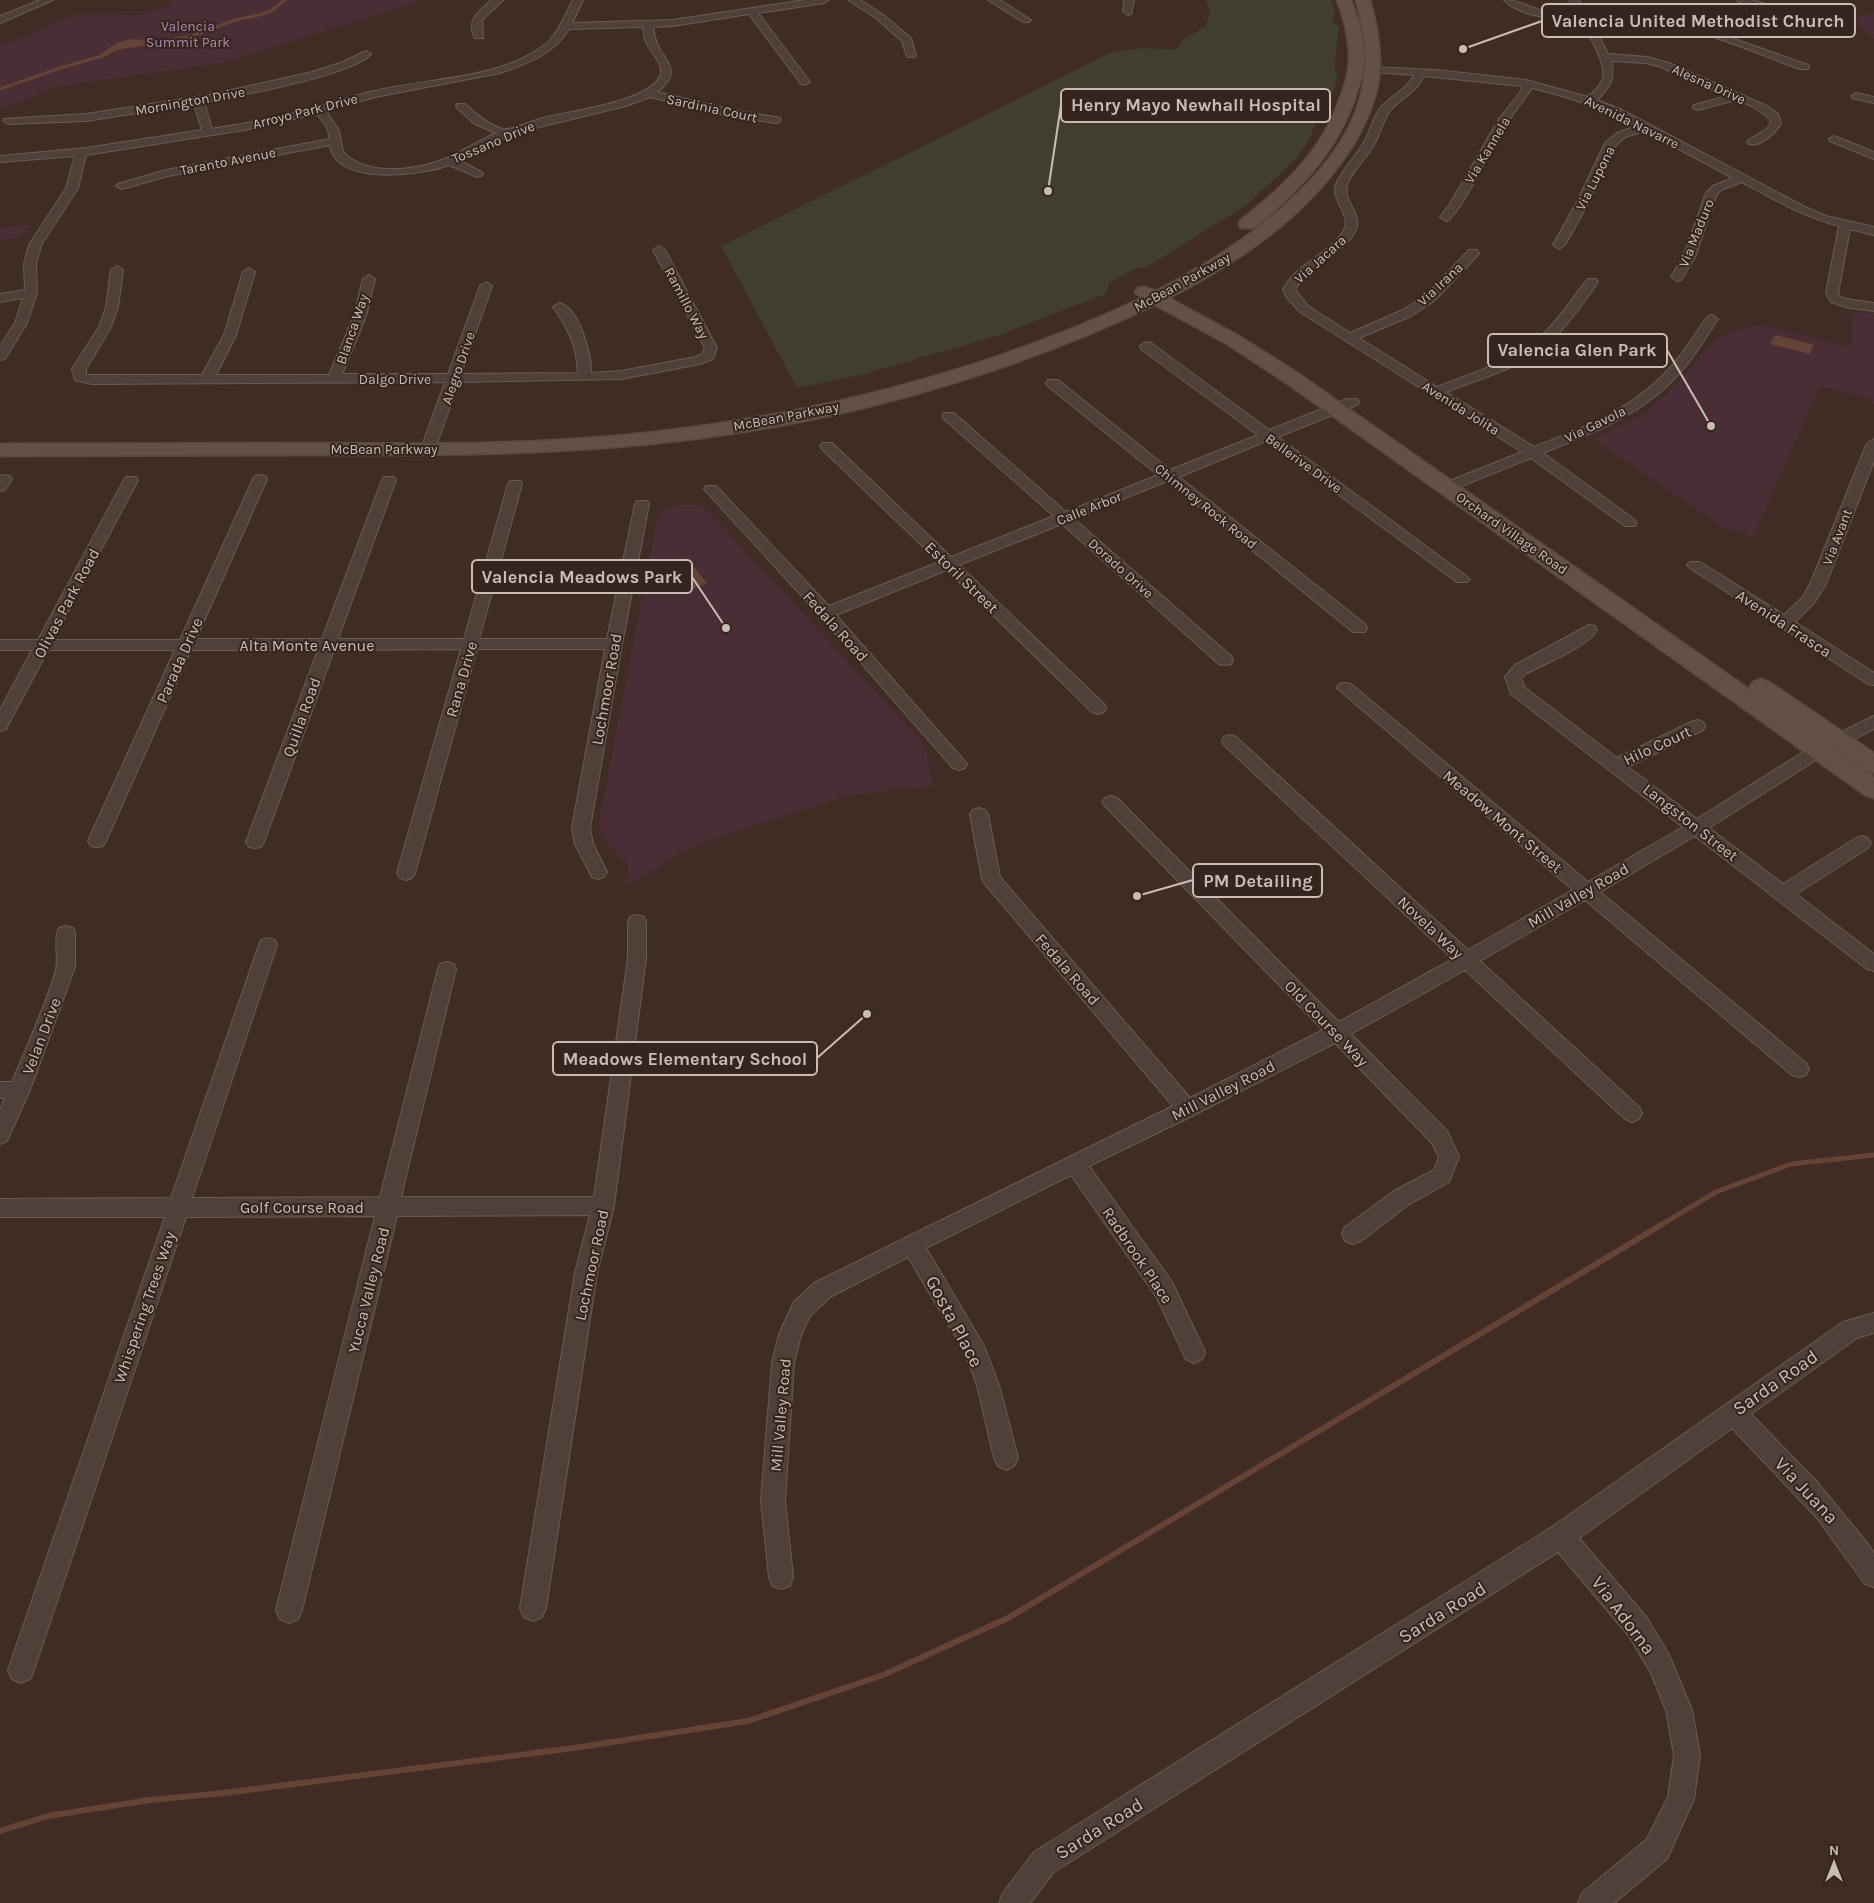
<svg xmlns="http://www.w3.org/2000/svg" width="1874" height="1903" viewBox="0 0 1874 1903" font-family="Karla,sans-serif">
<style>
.medical{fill:#403e31}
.green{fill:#4a2e36}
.water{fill:#654436}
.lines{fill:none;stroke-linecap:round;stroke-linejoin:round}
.stream-far2{stroke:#654436;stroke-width:3}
.stream-far1{stroke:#654436;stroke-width:5}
.stream{stroke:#654436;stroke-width:6}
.minor-casing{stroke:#6a5b54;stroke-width:2}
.secondary-casing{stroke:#594942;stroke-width:3}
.minor{fill:#4f4039;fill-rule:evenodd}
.secondary{fill:#635047;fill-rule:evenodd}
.labels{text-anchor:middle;stroke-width:4;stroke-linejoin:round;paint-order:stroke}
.far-park-label{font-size:14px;fill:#ad89af;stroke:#35251e}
.far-street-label{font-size:14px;fill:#cabcb5;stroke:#35251e}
.street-label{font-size:16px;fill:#cabcb5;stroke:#35251e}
.near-street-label{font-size:19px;fill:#cabcb5;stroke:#35251e}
.leader{fill:none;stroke:#cabcb5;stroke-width:2}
.callout-dot{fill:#cabcb5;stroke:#35251e;stroke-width:2}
.callout{fill:#35251e;stroke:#cabcb5;stroke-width:2}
.callout-label{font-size:18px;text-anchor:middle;font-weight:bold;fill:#cabcb5}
</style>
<rect width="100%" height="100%" fill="#402c25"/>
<path class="medical" d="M1206,0H1331L1335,12L1332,25H1339L1335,61V73L1338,75L1334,90L1322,107L1309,140L1298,156L1279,175L1245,206L1145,268H1136L1108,284L1109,288L1105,294L997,336L861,375L797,388L721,246L1112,52L1144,48L1177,50L1183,40L1206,26L1210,13Z"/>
<path class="green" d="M172,0H418L414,3L227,62L59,86L0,110V47L77,14L141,15L169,5Z
M1874,13V39L1859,24L1855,17Z
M31,225L19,238L0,240V228Z
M1853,312L1874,313V405L1871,399L1820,386L1753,537L1723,527L1593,439L1644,414L1667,394L1718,337L1748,327L1760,325L1851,347Z
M682,505H700L709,512L921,741L927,755L933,786C927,787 918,789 912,788C904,787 897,785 889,791L847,796L715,838L687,850L625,887L621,885C626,879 629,874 628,866L604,839L599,822L658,515L669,507Z"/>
<path class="water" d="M131,39L160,41C147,49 128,45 114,52C107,55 103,59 96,58L116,43Z
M1775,335L1814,345L1810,354L1770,344Z
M686,558L707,583L687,591L666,566Z"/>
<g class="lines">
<path class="stream-far2" d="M153,42L189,37L235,20L259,15L271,11L285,0
M0,89L60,68L102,56"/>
<path class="stream-far1" d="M1659,1226L1716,1192L1791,1164L1874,1155"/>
<path class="stream" d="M0,1831L48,1816L150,1800L224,1793L574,1748L748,1721L883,1675L1008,1618L1661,1225"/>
<g class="minor-casing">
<path id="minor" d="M40,0H53L0,23V16Z
M492,0H503L482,20L483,38H475C465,21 479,11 492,0Z
M573,0H583L572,23L673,20L805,0H829L824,3L758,13L810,82L805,85L801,84L749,14L673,26L653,27C654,33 655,40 658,46C669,66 681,73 657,92L728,109L780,118L781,120L780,122L776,123L728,116L650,97L626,106L527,130L501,139L459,160L481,172L483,174L481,176L477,177L449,165C423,175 336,187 330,145L168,176L122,189L116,186L118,184L166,170L330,139L327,127L317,114L244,130L86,155L78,188L41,245L36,264L37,293L27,323L5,359L0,360V346L15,323L23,298L0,302V294L25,290L24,264L29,245L66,188L75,156L0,162V156L86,148L202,130L194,104L86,121L8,124L3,121L4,119L86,114L209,95L312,72L343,62L366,51L371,54C351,76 237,96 204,102L212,129C240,124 267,120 294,113C321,106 347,97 374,91C429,78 494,80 542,47C558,35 564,17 573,0ZM643,27C644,32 644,37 646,42C650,53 665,63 660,76C649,102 570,111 543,118C535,120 514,129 507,129C494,130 474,112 465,104H457L456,106L457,108L475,124L496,133C476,142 457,155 436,162C409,171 364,175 343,152L339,131L326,111L375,97L500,73C527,64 554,54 569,29Z
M848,0H860L882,14L911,38L916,55L915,57H907L902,41L876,18Z
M988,0H1000L1031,20L1029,22H1023Z
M1124,0H1134L1131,14L1128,15L1123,12Z
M1504,0C1519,0 1526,6 1540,10C1552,12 1564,13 1577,13L1569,0H1579L1586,13L1641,15L1697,26L1808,65L1809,67L1808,69H1800C1765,57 1732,41 1696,32C1661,22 1626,19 1590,19L1608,54L1647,57L1669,63L1767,106L1778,114L1781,123C1776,133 1761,147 1749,144L1747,142L1749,140L1768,128L1771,123C1768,114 1744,100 1734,101C1722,103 1710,107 1698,110L1694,109L1693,107L1694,105L1727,96L1661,67L1646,63L1611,61C1616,78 1610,87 1597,100L1620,109L1803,206L1826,216L1874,227V235L1850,229L1838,293L1840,297L1852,300L1874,303V311L1850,308L1831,302L1826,293L1839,226C1804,217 1773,199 1742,182L1721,190L1717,194L1695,257L1681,280L1677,281L1671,277L1683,257L1706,193L1713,186L1733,178L1645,131L1625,137L1614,147L1590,200L1565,245L1559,249L1553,245L1578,200L1605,143L1617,133L1637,126C1603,108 1569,97 1532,88L1509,120L1461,205L1450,219L1446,221L1440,217L1450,204L1499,119L1522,90L1521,86L1424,76C1417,92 1401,97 1390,111C1383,120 1380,134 1374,145C1366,158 1354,169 1348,182C1340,201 1365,214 1355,232C1340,257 1308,264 1295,290L1308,306L1350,333L1403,310L1426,295L1469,250H1477L1479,253L1477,256L1434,301L1411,316L1359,338L1437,387C1472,373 1513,362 1541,336C1559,320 1572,298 1588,279H1596L1598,282C1584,302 1568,325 1550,342C1522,368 1481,378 1446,392L1534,447C1577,430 1624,413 1658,380C1678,362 1692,338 1708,316L1712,315L1718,319C1703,342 1688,367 1667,386C1633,418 1586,436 1543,453L1635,520L1637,523L1635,526H1625L1531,458L1452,490H1442L1440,487L1442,484L1522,452L1300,312L1287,298L1283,290C1296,263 1327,256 1343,232C1354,215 1328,200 1337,182C1344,168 1355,157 1363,144C1370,133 1372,120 1379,110C1389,96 1407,91 1414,75L1374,72L1370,71L1369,69L1370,67L1436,70L1526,80L1588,97C1594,91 1601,86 1603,78C1606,61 1588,34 1580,19C1556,19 1522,18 1504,0Z
M1737,0H1752L1832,24L1833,26L1828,29L1824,28L1739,2Z
M1856,93L1874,97V103L1852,98L1851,96Z
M1834,136L1874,152V159L1830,141L1829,139Z
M659,246L665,250L717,348L713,359L700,364L621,379L459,382L435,449L428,453L421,449L445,382L92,384L75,380L72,369L99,327L106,307L111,270L117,266L123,270L118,307L111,327L86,369V375H202L224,335L243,272L249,268L255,272L236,335L216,375H329L354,316L363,279L369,275L375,279L366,316L342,374H448L480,286L486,282L492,286L461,374L578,373C577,346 568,328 553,307L559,303C580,308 591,354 591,373L621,371L696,357L702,354L705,348L653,250Z
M1146,342L1151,343L1269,430L1347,399H1357L1359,402L1357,405L1278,437L1470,579L1467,582H1457L1266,441L1179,477L1365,624L1367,628L1365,632H1353L1167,481L1074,519L1231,656L1233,660L1231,664L1225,665L1219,664L1062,524L959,565L1104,704L1106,708L1104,712L1098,714L1092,712L947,570L836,615L967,764L965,768L959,770L953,768L821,617L704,489L706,486H716L829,606L939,562L822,449L820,446L822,443H832L951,557L1054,516L944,419L942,416L944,413H954L1066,512L1158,475L1048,386L1046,383L1048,380H1058L1170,470L1258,435L1141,349L1140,346Z
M1874,439V461L1826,584L1814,603L1795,622L1874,673V685L1868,684L1690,568L1687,565L1690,562H1700L1784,615L1803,597L1810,584L1867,443Z
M5,475L10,476L12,479L5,490L0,491V476Z
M260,475L265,476L267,479L196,639H322L382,480L384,477H394L396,480L338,639H464L508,484L510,481H520L522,484L479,639H607L635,504L637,501H647L649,504L622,644L590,828L593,844L607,872L604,877L598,879L592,877L575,844L572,828L605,649H477L415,873L412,878L406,880L400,878L397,873L461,649L334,650L264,842L261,847L255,848L249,847L246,842L318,650H191L106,841L103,846L97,847L91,846L88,841L175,650H48L8,725L6,729L0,731V710L32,650H0V640H38L124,480L126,477H136L138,480L53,640H180L253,479L255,476Z
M1589,625L1595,626L1597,630C1586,648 1546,663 1527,673L1521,678L1524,687L1617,758L1691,722L1697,720L1703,722L1705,726L1703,730L1628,767L1697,819L1813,746L1874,716V729L1825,754L1709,828L1783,884L1856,838L1862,836L1868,838L1871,843L1868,848L1796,894L1874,954V971L1867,969L1695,836L1600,892L1806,1063L1809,1069L1806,1075L1799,1077L1792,1075L1585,900L1480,961L1639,1107L1642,1113L1639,1119L1632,1122L1625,1119L1465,970L1351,1034L1447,1131L1459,1157L1449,1182L1408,1205L1361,1241L1353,1244L1345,1241L1342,1234L1345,1227L1394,1191L1434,1170L1439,1157L1432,1143L1335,1043L1194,1115L1089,1166L1172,1282L1205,1352L1202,1359L1194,1363L1186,1359L1156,1296L1071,1175L926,1248L984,1346L999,1385L1018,1458L1014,1466L1006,1470L998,1466L994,1458L977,1385L964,1351L908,1257L830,1297L810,1316L801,1335L794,1363L785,1501L793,1577L790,1586L781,1589L772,1586L769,1577L761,1501L772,1363L779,1334L794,1302L814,1283L1173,1106L985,884L982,879L970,814L973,810L979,808L985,810L988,814L1000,877L1190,1098L1323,1030L1105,806L1102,802L1105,798L1111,796L1117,798L1339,1022L1453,959L1224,745L1222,741L1224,737L1230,735L1236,737L1468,950L1573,890L1337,688L1339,684L1345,683L1351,684L1588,882L1683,827L1511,694L1505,677L1515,665Z
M637,915L644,917L646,922V958L614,1206L597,1273L546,1608L542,1617L533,1621L524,1617L520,1608L575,1273L590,1215L397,1216L302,1610L298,1619L289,1623L280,1619L276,1610L375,1216L186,1217L34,1670L30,1679L21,1683L12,1679L8,1670L165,1217H0V1199L171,1198L259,945L261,940L268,938L275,940L277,945L192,1198L380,1197L438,969L440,964L447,962L454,964L456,969L401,1197H594L628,958V922L630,917Z
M66,926L73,928L75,933V967L30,1090L7,1141L0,1144V1110L5,1098H0V1082H12C27,1045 45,1008 56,970C59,956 53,940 59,928Z
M1874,1313V1333L1857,1338L1751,1414L1816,1481L1868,1544L1874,1553V1587L1865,1584L1817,1518L1732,1428L1579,1538L1647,1618L1669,1655L1692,1710L1700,1755L1694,1799L1667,1859L1614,1903H1578L1582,1893L1647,1839L1668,1797L1674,1755L1666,1710L1651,1673L1629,1636L1558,1552L1054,1872L1030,1903H999L1003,1893L1034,1852L1552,1527L1843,1322Z"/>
</g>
<g class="secondary-casing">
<path id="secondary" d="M1337,0H1351C1358,19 1364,39 1364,60C1363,74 1359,87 1354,101C1335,154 1297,193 1253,228H1241L1239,224L1241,220C1283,187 1321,152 1339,101C1344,87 1349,74 1349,60C1350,39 1344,19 1337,0Z
M1356,0H1370C1377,26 1382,51 1379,78C1376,101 1366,122 1355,142C1312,213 1241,261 1169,298L1239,336L1299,374L1753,692L1750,687L1753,682L1761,679L1769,682L1874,753V773L1866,771L1808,731L1874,777V798L1865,795L1285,382L1227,344L1155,305C997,380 824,427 650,444C532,456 414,455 296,455C197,455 99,456 0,456V444C105,444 210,443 316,443C429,444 541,445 654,432C823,413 988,370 1142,298L1135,292L1138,288L1144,287L1156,291C1234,251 1352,174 1364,79C1368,51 1363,26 1356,0Z"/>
</g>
<use href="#minor" class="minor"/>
<use href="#secondary" class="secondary"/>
</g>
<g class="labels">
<g class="far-park-label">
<text x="188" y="31">Valencia<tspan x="188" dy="16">Summit Park</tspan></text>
</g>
<g class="far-street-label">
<text transform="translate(1709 84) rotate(24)" y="5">Alesna Drive</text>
<text transform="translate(190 101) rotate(-10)" y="5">Mornington Drive</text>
<text transform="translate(712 108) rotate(12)" y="5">Sardinia Court</text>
<text transform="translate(305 111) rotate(-14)" y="5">Arroyo Park Drive</text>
<text transform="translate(1632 122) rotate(26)" y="5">Avenida Navarre</text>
<text transform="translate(493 142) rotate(-23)" y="5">Tossano Drive</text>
<text transform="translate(1487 150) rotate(-59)" y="5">Via Kannela</text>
<text transform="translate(228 161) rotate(-11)" y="5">Taranto Avenue</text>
<text transform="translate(1595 178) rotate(-63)" y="5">Via Lupona</text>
<text transform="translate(1696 233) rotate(-68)" y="5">Via Maduro</text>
<text transform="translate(1320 259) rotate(-42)" y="5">Via Jacara</text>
<text transform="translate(1182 282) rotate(-29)" y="5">McBean Parkway</text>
<text transform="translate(1440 284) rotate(-43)" y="5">Via Irana</text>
<text transform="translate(687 303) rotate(62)" y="5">Ramillo Way</text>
<text transform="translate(352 329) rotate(-71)" y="5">Blanca Way</text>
<text transform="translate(458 368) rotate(-71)" y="5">Alegro Drive</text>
<text x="395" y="384">Dalgo Drive</text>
<text transform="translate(1461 408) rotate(32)" y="5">Avenida Jolita</text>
<text transform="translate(786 416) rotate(-11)" y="5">McBean Parkway</text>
<text transform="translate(1595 424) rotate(-26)" y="5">Via Gavola</text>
<text x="384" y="454">McBean Parkway</text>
<text transform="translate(1304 463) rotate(36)" y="5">Bellerive Drive</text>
<text transform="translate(1206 506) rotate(39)" y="5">Chimney Rock Road</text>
<text transform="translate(1089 508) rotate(-22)" y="5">Calle Arbor</text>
<text transform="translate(1512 533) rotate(35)" y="5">Orchard Village Road</text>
<text transform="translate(1837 537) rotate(-69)" y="5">Via Avant</text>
<text transform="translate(1121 568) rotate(42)" y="5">Dorado Drive</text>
</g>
<g class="street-label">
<text transform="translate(962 577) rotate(44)" y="6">Estoril Street</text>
<text transform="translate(66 603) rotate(-62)" y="6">Olivas Park Road</text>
<text transform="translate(1784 623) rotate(33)" y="6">Avenida Frasca</text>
<text transform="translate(836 626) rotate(48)" y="6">Fedala Road</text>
<text x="307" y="651">Alta Monte Avenue</text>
<text transform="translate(179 660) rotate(-66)" y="6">Parada Drive</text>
<text transform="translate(461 679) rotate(-74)" y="6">Rana Drive</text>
<text transform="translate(606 689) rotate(-80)" y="6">Lochmoor Road</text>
<text transform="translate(301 717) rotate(-70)" y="6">Quilla Road</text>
<text transform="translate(1657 745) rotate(-25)" y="6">Hilo Court</text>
<text transform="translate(1503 821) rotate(40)" y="6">Meadow Mont Street</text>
<text transform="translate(1691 822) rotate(38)" y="6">Langston Street</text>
<text transform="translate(1578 895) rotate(-30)" y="6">Mill Valley Road</text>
<text transform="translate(1431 927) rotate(43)" y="6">Novela Way</text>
<text transform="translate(1068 969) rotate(49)" y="6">Fedala Road</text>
<text transform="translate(1327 1023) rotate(46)" y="6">Old Course Way</text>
<text transform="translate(41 1036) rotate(-69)" y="6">Velan Drive</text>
<text transform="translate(1223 1090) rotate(-27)" y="6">Mill Valley Road</text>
<text x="302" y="1213">Golf Course Road</text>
<text transform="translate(1138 1255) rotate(56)" y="6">Radbrook Place</text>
<text transform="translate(591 1265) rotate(-78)" y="6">Lochmoor Road</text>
<text transform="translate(368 1290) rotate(-76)" y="6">Yucca Valley Road</text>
<text transform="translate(144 1307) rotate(-71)" y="6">Whispering Trees Way</text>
<text transform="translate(780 1415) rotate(-85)" y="6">Mill Valley Road</text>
</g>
<g class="near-street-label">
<text transform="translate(955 1321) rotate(62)" y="7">Gosta Place</text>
<text transform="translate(1775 1382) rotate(-35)" y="7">Sarda Road</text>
<text transform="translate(1807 1490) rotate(47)" y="7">Via Juana</text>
<text transform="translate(1442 1612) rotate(-32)" y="7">Sarda Road</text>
<text transform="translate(1624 1615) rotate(53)" y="7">Via Adorna</text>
<text transform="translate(1099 1828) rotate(-32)" y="7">Sarda Road</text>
</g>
</g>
<path class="leader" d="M1463 49L1542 21M1048 191L1061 105M1711 426L1667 350M726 628L692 577M1137 896L1193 880M867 1014L817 1058"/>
<g class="callout-dot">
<circle cx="1463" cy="49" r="5"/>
<circle cx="1048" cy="191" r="5"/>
<circle cx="1711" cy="426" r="5"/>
<circle cx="726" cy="628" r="5"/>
<circle cx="1137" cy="896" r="5"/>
<circle cx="867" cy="1014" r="5"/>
</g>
<g class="callout">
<rect x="1542" y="4" width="313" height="33" rx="5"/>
<rect x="1061" y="89" width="269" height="33" rx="5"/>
<rect x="1488" y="334" width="179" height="33" rx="5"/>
<rect x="472" y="560" width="220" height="33" rx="5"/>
<rect x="1193" y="864" width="129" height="33" rx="5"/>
<rect x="553" y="1042" width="264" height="33" rx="5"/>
</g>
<g class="callout-label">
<text x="1698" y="27">Valencia United Methodist Church</text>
<text x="1196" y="111">Henry Mayo Newhall Hospital</text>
<text x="1577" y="356">Valencia Glen Park</text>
<text x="582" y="583">Valencia Meadows Park</text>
<text x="1258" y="887">PM Detailing</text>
<text x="685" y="1065">Meadows Elementary School</text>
</g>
<g transform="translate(1834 1863)" stroke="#35251e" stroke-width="4" paint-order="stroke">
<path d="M0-4L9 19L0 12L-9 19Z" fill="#cabcb5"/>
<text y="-8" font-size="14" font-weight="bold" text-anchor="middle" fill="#cabcb5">N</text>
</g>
</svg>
